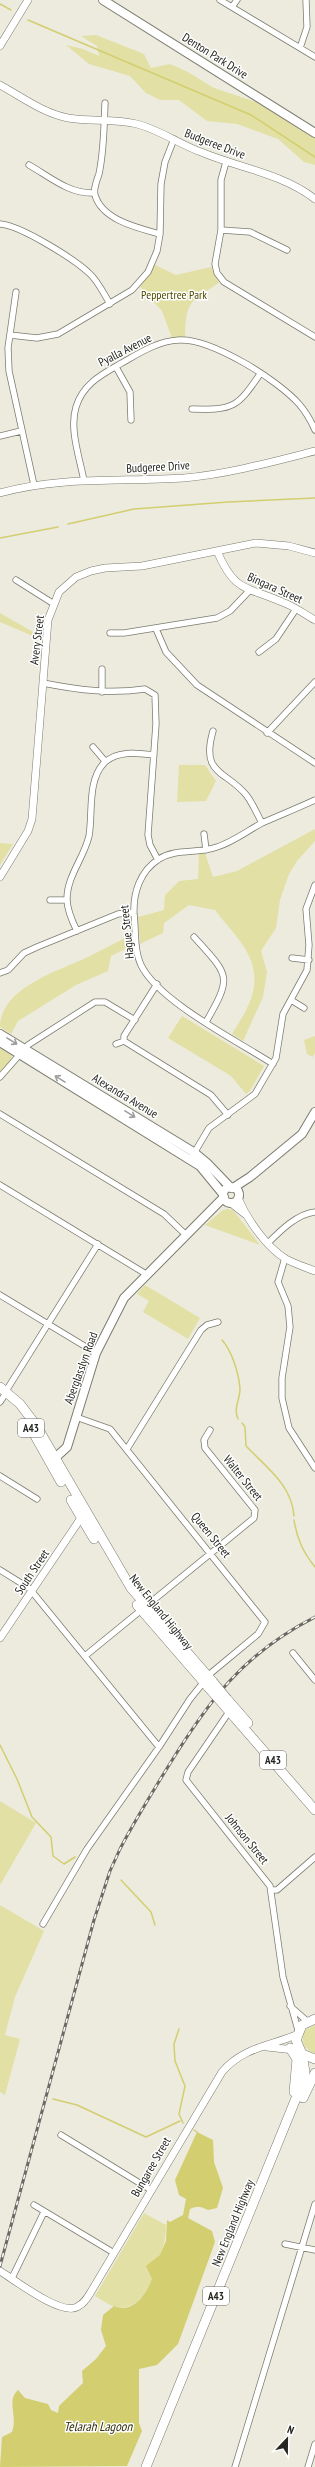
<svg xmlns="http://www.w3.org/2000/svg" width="315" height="2467" viewBox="0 0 315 2467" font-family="'PT Sans Narrow',sans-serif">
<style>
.green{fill:#e2e0a5}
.water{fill:#d3ce6f}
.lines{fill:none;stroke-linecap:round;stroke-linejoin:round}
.stream{stroke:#d3ce6f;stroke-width:1.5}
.minor-casing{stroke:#7b7b6f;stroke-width:7}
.tertiary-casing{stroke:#7b7b6f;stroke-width:8}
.secondary-casing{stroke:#7b7b6f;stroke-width:10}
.trunk-casing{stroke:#7b7b6f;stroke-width:10}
.minor{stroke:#fff;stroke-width:5.5}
.tertiary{stroke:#fff;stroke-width:7}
.secondary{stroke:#fff;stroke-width:8}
.trunk{stroke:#fff;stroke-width:9}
.rail-casing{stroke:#6b6a62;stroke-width:3}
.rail{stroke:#fff;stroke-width:1.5;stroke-dasharray:4.5;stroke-linecap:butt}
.trunk-bridge-casing{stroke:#7b7b6f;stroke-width:10;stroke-linecap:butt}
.trunk-bridge{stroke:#fff;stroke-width:9}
.oneway{stroke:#9d9d9b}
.labels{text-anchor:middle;stroke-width:3;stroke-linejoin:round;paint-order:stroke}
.shield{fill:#fff;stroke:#676764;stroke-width:1}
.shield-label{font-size:11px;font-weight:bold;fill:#262621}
.street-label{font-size:12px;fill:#262621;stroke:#fff}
.park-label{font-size:12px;fill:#504c00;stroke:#fff}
.water-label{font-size:13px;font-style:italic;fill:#302d03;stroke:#fff}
</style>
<rect width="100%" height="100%" fill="#ecebde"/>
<path class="green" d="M96,35L144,54L151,68L170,64L188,72L214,88L265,105L315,137V165L304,162L278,139L237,124L207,121L179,100H160L146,93L130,76L89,64L66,45L83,49L99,56L97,46L81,36Z
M155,265L176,275L211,267L219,283C189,302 186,301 185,338H172L162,311L140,287Z
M0,613L40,636H33L0,622Z
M179,765H205L216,781L206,801L177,802Z
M315,829V841L297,861L289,874L280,900L276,928L261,951L267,972L263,997L243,1041L232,1034C253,1001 266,977 240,941C232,930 223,921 215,910L189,905L164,923L163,933L140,944L138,917L164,910L165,895L179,881L198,879L199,853H205L213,877L237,871Z
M0,843L13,844L0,865Z
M133,934V945L111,956L108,971L76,985L18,1021L11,1034L0,1027C0,989 57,971 86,958C102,950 117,942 133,934Z
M182,1016L264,1066L250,1091L246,1094L231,1076L168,1038Z
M315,1036V1053L313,1057L307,1054L304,1040Z
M0,1048L11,1055L12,1059L0,1072Z
M228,1209L233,1210L260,1245L205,1225L223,1210Z
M145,1285L200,1318L188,1339L143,1312L149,1301L137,1294Z
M0,1801L36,1823L0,1885Z
M0,1905L44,1931L15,1997L5,2035L20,2039L5,2095L0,2092Z
M315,2025V2053H314C303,2049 300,2040 305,2030Z
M144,2213L166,2225C166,2250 150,2308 120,2308C112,2308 101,2299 95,2296Z"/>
<path class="water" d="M197,2132L213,2140L214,2162L223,2188L217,2208L208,2210C201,2207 198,2205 190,2209L188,2218L212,2231L215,2242L178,2344L157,2365L139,2369V2423L142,2431L127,2466L0,2467L2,2437L12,2432C18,2416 6,2401 18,2390L25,2398L48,2404L51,2410L58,2413L59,2406L83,2383L82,2371L96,2359L106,2346L101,2330L103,2315L114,2306C132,2315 147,2293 152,2279L146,2266L160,2255L166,2241L167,2220L170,2222L183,2215L186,2199L179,2195L175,2180Z"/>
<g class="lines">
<path class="stream" d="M0,4L11,10
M28,20L251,115L315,157
M68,524L134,509L228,502L315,498
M0,538L58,527
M222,1340C232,1351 239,1374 240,1389C240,1400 233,1408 238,1419
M242,1423L245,1427L246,1446C266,1467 292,1485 294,1516
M294,1520C297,1539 303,1552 315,1567
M0,1745L17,1779L32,1817L51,1837L53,1856L64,1864L75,1857
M121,1880L151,1912L155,1925
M179,2029L174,2044L175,2061L185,2086L179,2114L183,2123
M53,2099L77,2105L146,2137L180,2121
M194,2130L197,2132"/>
<g class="minor-casing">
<path id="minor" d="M220,0L315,57
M232,7L237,0
M300,48L307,27L306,0
M105,103C104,127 104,151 99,174C97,180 93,189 95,195C102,220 138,228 160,234
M226,162L221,180V230L215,264L217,273L224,282L315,337
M29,165C50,177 69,194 94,193
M0,224C20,225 74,259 89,273C98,281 104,294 110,304
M221,230L250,232L287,250
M16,292L8,348L9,371L34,485
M10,335L37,338L58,334L132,290L148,272L157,251L160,234L161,184L165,162L174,139
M116,367L130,392L131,420
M192,409C233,410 237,408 260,374
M0,436L21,431
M84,481C80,459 69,429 76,407C83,384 101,375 120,364C138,354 157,341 179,340C211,338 278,380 299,404C306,412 311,421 315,430
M16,580L54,604
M156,629L166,652L197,685L315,763
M110,633H124L217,618L230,611L249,591
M259,652L276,639L296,609
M102,669V692
M43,683C78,690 110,694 145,689L155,695L156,724L148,835L150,845L158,860
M213,731C200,776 227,770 247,796C253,804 257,814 262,823
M267,733L315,682
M93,747L105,761
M204,834L206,850
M50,900H67
M77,931C72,921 67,910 67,899C67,876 84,858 89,836C93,813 87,781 104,763C117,750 138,753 154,755
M194,937C229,976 233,975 206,1022
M292,958L309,960
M0,973L8,970L24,953L37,947L118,914L134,912
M291,1000L304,1008
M124,1041L211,1095L228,1115
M116,1044L124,1041V1036L157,984
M273,1064C239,1042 158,1001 141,965C134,950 136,931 134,914C133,893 140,871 159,859C177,848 198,854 217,847C233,842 247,831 262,823C280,815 298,808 315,800
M0,1077L28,1045L95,1002H105L135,1020
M0,1114L164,1214L185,1234
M190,1160L209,1128L255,1094L276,1058L283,1014L307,970L309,945L306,909L315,885
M0,1185L146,1274
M268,1243C281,1230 297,1214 315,1212
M285,1258L278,1282L288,1306L290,1327L282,1378V1398L289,1428L315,1468
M0,1295L96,1353
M6,1391L98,1244
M0,1402L4,1396
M127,1449L201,1330L207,1325L218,1322
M0,1476L37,1499
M0,1570L29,1588L159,1747
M293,1653L315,1680
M85,1656L254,1518L255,1510L205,1448L204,1440L210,1430
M231,1709L188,1772L186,1780L270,1886L283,1977L298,2030
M272,1890H277L315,1857
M43,1924L87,1849L159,1747L190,1699L211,1673L258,1634L265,1622L110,1429L76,1417
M290,2006L307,2021
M61,2135L151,2190
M34,2205L114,2253
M285,2244L315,2250
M12,2278L44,2212
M235,2467L315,2204
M308,2467L315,2444"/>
</g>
<g class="tertiary-casing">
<path id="tertiary" d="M0,46L28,0
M0,85C22,97 43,113 68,118C91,122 114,118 137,124C160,130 179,144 201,152C239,168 281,173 315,199
M0,493C60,476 123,482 184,478C228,474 272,462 315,451
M217,551C235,593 246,586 282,602C294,606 304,614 315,620
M0,877L28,831L32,819L48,620L59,592L76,577L91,571L105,568L142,566L256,543L289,546L315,553
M238,1198C247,1219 266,1247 286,1259C295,1264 305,1267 315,1271
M231,1203L245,1214
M0,1638L81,1518
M267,2047L294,2050
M0,2271C15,2280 61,2316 77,2307C86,2303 90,2293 95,2285L222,2072C242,2048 269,2046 296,2035"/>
</g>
<g class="secondary-casing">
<path id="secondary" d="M103,0L315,133
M0,1034L195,1153L207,1163L231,1188
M0,1042L200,1166L223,1194
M223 1195a8 8 0 1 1 16 0a8 8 0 1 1-16 0Z
M233,1188L250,1177L302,1134L315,1112
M53,1463L55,1458L67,1447L96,1353L124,1298L224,1197"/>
</g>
<g class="trunk-casing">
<path id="trunk" d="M0,1387L20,1404L36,1425L131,1588L213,1682
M34,1434L61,1482
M71,1500L94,1539
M137,1605L208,1687
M227,1699L248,1723
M222,1703L315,1810
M315,2019L302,2025L296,2040L302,2054L315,2059
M290,2048L297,2059L294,2092
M303,2098L315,2073
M146,2467L303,2081L305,2072L302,2054"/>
</g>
<use href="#minor" class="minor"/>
<use href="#tertiary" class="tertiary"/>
<use href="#secondary" class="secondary"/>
<use href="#trunk" class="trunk"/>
<g class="rail-casing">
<path id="rail" d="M0,2266L94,1920L110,1871L120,1849C134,1822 150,1796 166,1770C207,1703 242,1654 315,1617"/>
</g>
<use href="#rail" class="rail"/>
<g class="trunk-bridge-casing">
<path id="trunk-bridge" d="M213,1682L227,1699
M208,1687L222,1703"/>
</g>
<use href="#trunk-bridge" class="trunk-bridge"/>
</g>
<defs><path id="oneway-shaft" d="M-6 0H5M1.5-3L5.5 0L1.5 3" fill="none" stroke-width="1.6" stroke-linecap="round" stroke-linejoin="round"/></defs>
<g class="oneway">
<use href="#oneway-shaft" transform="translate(12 1041) rotate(32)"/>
<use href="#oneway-shaft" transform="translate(60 1079) rotate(-148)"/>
<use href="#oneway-shaft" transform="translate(130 1114) rotate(32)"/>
</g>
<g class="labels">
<g class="shield">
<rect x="18" y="1419" width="26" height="18" rx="3"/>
<rect x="260" y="1751" width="26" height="18" rx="3"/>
<rect x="203" y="2287" width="26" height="18" rx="3"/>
</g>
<g class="shield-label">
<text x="31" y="1432">A43</text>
<text x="273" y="1764">A43</text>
<text x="216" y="2300">A43</text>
</g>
<g class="street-label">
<text transform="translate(215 56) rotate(32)" y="4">Denton Park Drive</text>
<text transform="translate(215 144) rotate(21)" y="4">Budgeree Drive</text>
<text transform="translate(125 350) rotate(-27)" y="4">Pyalla Avenue</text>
<text transform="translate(158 467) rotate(-3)" y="4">Budgeree Drive</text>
<text transform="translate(275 588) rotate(24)" y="4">Bingara Street</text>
<text transform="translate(37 640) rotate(-83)" y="4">Avery Street</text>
<text transform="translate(127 932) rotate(-96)" y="4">Hague Street</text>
<text transform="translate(125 1096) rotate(31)" y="4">Alexandra Avenue</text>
<text transform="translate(81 1368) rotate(-70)" y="4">Aberglasslyn Road</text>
<text transform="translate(243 1478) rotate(51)" y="4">Walter Street</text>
<text transform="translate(211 1535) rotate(51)" y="4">Queen Street</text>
<text transform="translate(32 1572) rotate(-56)" y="4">South Street</text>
<text transform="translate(161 1612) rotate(51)" y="4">New England Highway</text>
<text transform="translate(247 1839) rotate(51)" y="4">Johnson Street</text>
<text transform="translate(151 2167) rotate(-60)" y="4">Bungaree Street</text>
<text transform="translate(233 2223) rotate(-68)" y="4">New England Highway</text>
</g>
<g class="park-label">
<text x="174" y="299">Peppertree Park</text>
</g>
<g class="water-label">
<text x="98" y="2431">Telarah Lagoon</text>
</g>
</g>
<g transform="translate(287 2439) rotate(22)" stroke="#ffffff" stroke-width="3" paint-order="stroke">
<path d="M0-3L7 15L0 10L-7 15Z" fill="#262621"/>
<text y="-6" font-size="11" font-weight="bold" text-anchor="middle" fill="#262621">N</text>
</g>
</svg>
